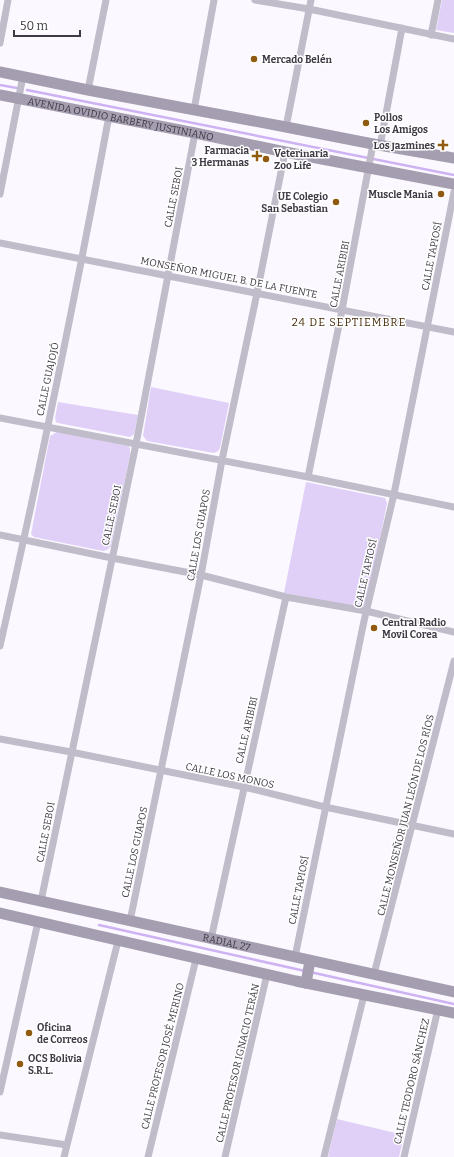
<svg xmlns="http://www.w3.org/2000/svg" width="454" height="1157" viewBox="0 0 454 1157" font-family="Bitter,serif">
<style>
.green{fill:#e0d0f8}
.lines{fill:none;stroke-linecap:round;stroke-linejoin:round}
.stream{stroke:#ceb2f4;stroke-width:2.5}
.street{stroke:#c1bcc9;stroke-width:7}
.secondary{stroke:#a59eb0;stroke-width:11}
.poi-dot{fill:#915a11;stroke:#fff;stroke-width:1.5}
.labels{text-anchor:middle;stroke-width:3;stroke-linejoin:round;paint-order:stroke}
.poi-label{font-size:10px;font-weight:bold;fill:#3f3a45;stroke:#fff;text-anchor:start}
.street-label{font-size:10px;fill:#3f3a45;stroke:#fff}
.neighbourhood-label{font-size:11px;letter-spacing:1px;fill:#462b0b;stroke:#fff}
</style>
<rect width="100%" height="100%" fill="#fbf9ff"/>
<path class="green" d="M442,0H454V33L436,30Z
M151,387L229,403L220,448L218,451L214,453L147,441L143,436Z
M58,402L138,415L134,434L130,437L58,423L56,422L55,418Z
M57,432L128,446L130,448V455L111,546L107,550L103,551L34,537L31,534L50,436Z
M306,482L385,498L387,503L367,605L363,608L284,593Z
M337,1119L404,1135L399,1157H328Z"/>
<g class="lines">
<path class="stream" d="M0,85L17,88
M27,90L454,175
M99,925L305,971
M310,972L454,1004"/>
<path class="street" d="M255,0L309,9L454,39
M431,35L438,0
M0,43L8,0
M88,90L106,0
M194,110L214,0
M286,127L311,0
M380,146L402,28
M0,194L23,76
M0,243L454,332
M0,418L308,477L454,507
M308,477L342,310L373,144
M0,535L112,558L201,575L286,597L366,611L454,632
M0,646C40,470 76,293 109,116
M0,739L71,752L244,787L325,807L454,834
M41,901L136,444L195,133
M130,921L201,575L222,460L257,293L285,152
M211,939L286,597
M295,957L364,621L394,494L454,192
M374,974L454,661
M0,1092L38,922
M0,1135L67,1145
M64,1157L118,941
M148,1157L196,959
M225,1157L267,974
M324,1157L364,995
M404,1157L438,1009"/>
<g class="secondary">
<path d="M0,72L88,90L286,127L373,144L454,158"/>
<path id="s1" d="M0,95L195,133L285,152L454,184"/>
<path id="s2" d="M0,892L454,992"/>
<path d="M0,913L296,981L454,1013"/>
<path d="M306,983L310,961"/>
</g>
</g>
<g class="poi-dot">
<circle cx="254" cy="59" r="4"/>
<circle cx="366" cy="123" r="4"/>
<path d="M441 139h4v4h4v4h-4v4h-4v-4h-4v-4h4z"/>
<path d="M255 150h4v4h4v4h-4v4h-4v-4h-4v-4h4z"/>
<circle cx="266" cy="159" r="4"/>
<circle cx="441" cy="194" r="4"/>
<circle cx="336" cy="202" r="4"/>
<circle cx="374" cy="628" r="4"/>
<circle cx="29" cy="1033" r="4"/>
<circle cx="20" cy="1064" r="4"/>
</g>
<g class="labels">
<g class="poi-label">
<text x="262" y="63">Mercado Belén</text>
<text x="374" y="121">Pollos<tspan x="374" dy="12">Los Amigos</tspan></text>
<text x="435" y="149" text-anchor="end">Los Jazmines</text>
<text x="249" y="154" text-anchor="end">Farmacia<tspan x="249" dy="12">3 Hermanas</tspan></text>
<text x="274" y="157">Veterinaria<tspan x="274" dy="12">Zoo Life</tspan></text>
<text x="433" y="198" text-anchor="end">Muscle Mania</text>
<text x="328" y="200" text-anchor="end">UE Colegio<tspan x="328" dy="12">San Sebastian</tspan></text>
<text x="382" y="626">Central Radio<tspan x="382" dy="12">Movil Corea</tspan></text>
<text x="37" y="1031">Oficina<tspan x="37" dy="12">de Correos</tspan></text>
<text x="28" y="1062">OCS Bolivia<tspan x="28" dy="12">S.R.L.</tspan></text>
</g>
<g class="street-label">
<text dy="4" stroke="none"><textPath href="#s1" startOffset="123">AVENIDA OVIDIO BARBERY JUSTINIANO</textPath></text>
<text transform="translate(173 197) rotate(-79)" y="4">CALLE SEBOI</text>
<text transform="translate(431 256) rotate(-79)" y="4">CALLE TAPIOSÍ</text>
<text transform="translate(339 274) rotate(-79)" y="4">CALLE ARIBIBI</text>
<text transform="translate(229 277) rotate(11)" y="4">MONSEÑOR MIGUEL B. DE LA FUENTE</text>
<text transform="translate(47 379) rotate(-78)" y="4">CALLE GUAJOJÓ</text>
<text transform="translate(111 515) rotate(-78)" y="4">CALLE SEBOI</text>
<text transform="translate(198 535) rotate(-80)" y="4">CALLE LOS GUAPOS</text>
<text transform="translate(365 573) rotate(-77)" y="4">CALLE TAPIOSÍ</text>
<text transform="translate(246 730) rotate(-77)" y="4">CALLE ARIBIBI</text>
<text transform="translate(230 775) rotate(12)" y="4">CALLE LOS MONOS</text>
<text transform="translate(405 815) rotate(-76)" y="4">CALLE MONSEÑOR JUAN LEÓN DE LOS RÍOS</text>
<text transform="translate(45 832) rotate(-79)" y="4">CALLE SEBOI</text>
<text transform="translate(134 852) rotate(-78)" y="4">CALLE LOS GUAPOS</text>
<text transform="translate(298 890) rotate(-79)" y="4">CALLE TAPIOSÍ</text>
<text dy="4" stroke="none"><textPath href="#s2" startOffset="232">RADIAL 27</textPath></text>
<text transform="translate(162 1056) rotate(-76)" y="4">CALLE PROFESOR JOSÉ MERINO</text>
<text transform="translate(237 1063) rotate(-77)" y="4">CALLE PROFESOR IGNACIO TERÁN</text>
<text transform="translate(411 1081) rotate(-77)" y="4">CALLE TEODORO SÁNCHEZ</text>
</g>
<g class="neighbourhood-label">
<text x="349" y="326">24 DE SEPTIEMBRE</text>
</g>
</g>
<path d="M14 30v6h66v-6" fill="none" stroke="#3f3a45" stroke-width="2"/>
<text x="20" y="30" font-size="12" fill="#3f3a45" stroke="#ffffff" stroke-width="3" paint-order="stroke">50 m</text>
</svg>
